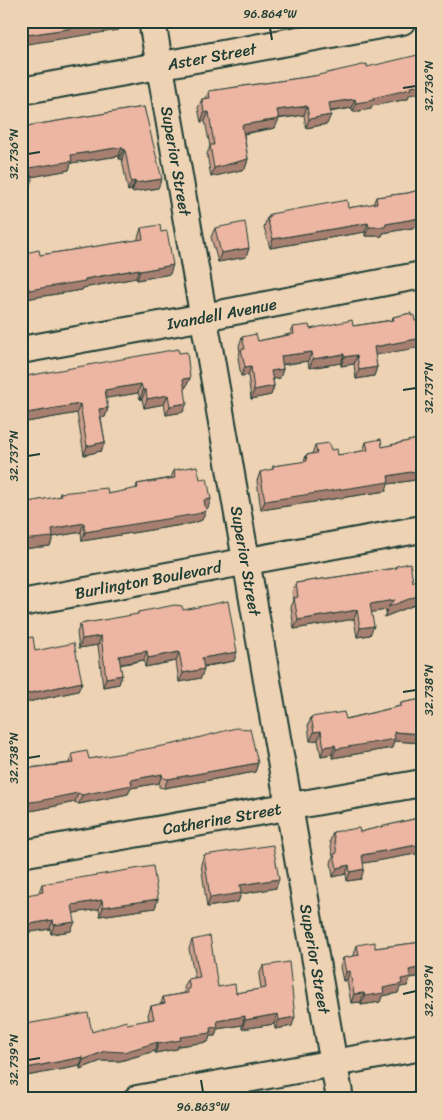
<svg xmlns="http://www.w3.org/2000/svg" width="443" height="1120" viewBox="0 0 443 1120" font-family="Sriracha,sans-serif">
<style>
.lines{fill:none;stroke-linecap:round;stroke-linejoin:round}
.minor-casing{stroke:#1f3d34;stroke-width:30}
.minor{stroke:#edd3b4;stroke-width:26}
.wall{fill:#cc9d8b;stroke:#1f3d34}
.shaded-wall{fill:#a67f71;stroke:#1f3d34}
.building{fill:#edb6a2;stroke:#1f3d34}
.ticks{fill:none;stroke:#1f3d34;stroke-width:2}
.labels{text-anchor:middle;stroke-width:5;stroke-linejoin:round;paint-order:stroke}
.street-label{font-size:16px;fill:#1f3d34;stroke:#edd3b4}
.neatline{fill:none;stroke:#1f3d34;stroke-width:2}
.ticks-label{font-size:12px;text-anchor:middle;fill:#1f3d34}
</style>
<rect width="100%" height="100%" fill="#edd3b4"/>
<filter id="ink" filterUnits="userSpaceOnUse"><feTurbulence type="fractalNoise" baseFrequency=".02" numOctaves="2"/><feDisplacementMap in="SourceGraphic" scale="10" xChannelSelector="R" yChannelSelector="G"/><feConvolveMatrix kernelMatrix="1 2 1 2 8 2 1 2 1" color-interpolation-filters="sRGB"/></filter>
<g filter="url(#ink)">
<g class="lines">
<g class="minor-casing">
<g id="minor">
<path id="s1" d="M152,21L340,1099"/>
<path id="s2" d="M21,91L402,21"/>
<path id="s3" d="M21,350L204,317L422,275"/>
<path id="s4" d="M21,603L422,529"/>
<path id="s5" d="M21,854L422,783"/>
<path d="M137,1099L422,1047"/>
</g>
</g>
<use href="#minor" class="minor"/>
</g>
<path class="wall" d="M367,67L409,95L408,99L372,106L371,109L353,112L352,108L330,112L327,124L306,128L304,115L278,119L275,128L244,134L248,159L245,169L211,177L207,154L210,146L205,121L201,122L198,108L202,99L206,98L209,91L314,76Z
M144,107L158,188L132,192L131,190L128,191L122,159H119V156L71,163L69,170L31,177L32,180L28,189L21,127Z
M422,189V230L418,231L417,227L383,233L382,236H365V232L270,248L264,227L267,218H268L270,214L348,208L373,204L376,197L408,193Z
M141,228L170,274L137,280L136,278L83,288L82,290L25,299V296H21L40,255L138,240V238Z
M215,228L249,248L246,257L218,262L211,237Z
M411,313L375,355L377,367L374,376L356,379L354,364L341,366V363L309,368L308,361L282,365L283,369L280,378L273,379L274,386L271,395L251,399L248,375L241,376L238,358L240,352L239,346L242,337L258,341L290,334L293,327L310,329L353,326L392,320L393,317Z
M179,353L190,378L186,387L184,388L183,412L166,415L164,404L144,408L142,399H140L138,393L106,398L108,408L105,417L101,418L105,442L101,451L84,455L77,413L21,423V377Z
M422,438V479L388,484L386,491L261,510L257,481L260,472L272,470L273,466L304,462L306,455L312,454L315,445L331,450L338,455L363,451L366,442L382,447Z
M174,470L200,479L208,508H205L202,520L194,523L82,541L81,532L53,537L50,546L21,549V509L23,503L59,497L60,493L108,494L136,489L137,484L171,478Z
M396,566L413,582L422,574V602L384,617L387,610L371,612L370,635L357,637L354,619L294,629L291,607L294,600L292,592L296,583L396,568Z
M183,610L234,661L204,667L201,678L179,682L176,661L145,667L144,660L120,665L122,675L119,684L103,687L98,645L79,648L77,633L80,624L137,615L138,612Z
M21,636L24,638L35,651L82,682L78,691L23,703L21,693Z
M422,699V743L394,741L392,748L332,758V754L321,756L318,740L310,741L308,726L311,717L346,719L400,706L401,703Z
M72,754L89,759L258,763L255,772L164,788L159,787V783L131,788L128,794L79,804L75,802L36,810L21,812V769L69,763Z
M422,817V854L421,853L363,863L361,879L347,881L346,874L333,877L331,863L333,857L330,841L333,832H360Z
M204,855L276,888L241,894L238,902L207,907L201,864Z
M42,884L158,899L155,908L100,916L99,909L73,913L71,931L51,934L50,929L24,933L21,940Z
M192,940L218,987L236,993L261,989L259,975L263,966L292,1026L275,1029L274,1024L242,1029V1025L217,1029L215,1036H210L208,1042L178,1046L177,1049L155,1053V1051L120,1061H101L80,1069V1066L21,1077V1031L24,1030L26,1024L92,1032L149,1020L148,1015L151,1006L161,1004L163,997L185,993L184,988L188,979L195,978L189,949Z
M422,942V976L410,978L407,986L400,987L398,993L382,996L380,1002L361,1005V1002L351,1003L347,980L343,981L340,967L343,958L354,956V955L357,945L375,948Z"/>
<path class="shaded-wall" d="M119,21H124L123,24L120,25L119,30L21,45V36Z
M422,85V93L409,95L408,99L372,106L371,109L353,112L356,103L410,87Z
M355,99L352,108L325,112L329,103Z
M307,106L304,115L274,119L277,110Z
M209,112L205,121L201,122L204,113Z
M331,115L327,124L306,128L309,119Z
M279,119L275,128L239,134L242,125Z
M122,147L119,156L71,163L69,170L26,178L29,168L71,155Z
M125,149L122,159H119L123,150Z
M248,159L245,169L211,177L214,168Z
M162,179L158,188L132,192L135,183Z
M32,180L28,189L21,190V182Z
M135,181L131,190L128,191L131,182Z
M420,218L417,227L383,233L382,236H365L369,227Z
M421,221H422V230L418,231Z
M368,223L365,232L270,248L273,239Z
M249,248L246,257L218,262L221,253Z
M173,265L170,274L137,280L140,271Z
M139,269L136,278L83,288L82,290L25,299L29,290Z
M28,286L25,296H21V287Z
M422,338V347L370,356L374,347Z
M312,352L308,361L278,365L281,356Z
M344,354L341,363L309,368L313,359Z
M357,355L354,364L341,366L344,357Z
M251,366L248,375L241,376L245,367Z
M377,367L374,376L356,379L359,370Z
M283,369L280,378L268,380L271,371Z
M190,378L186,387L179,388L183,379Z
M141,384L138,393L102,399L105,390Z
M274,386L271,395L251,399L254,390Z
M143,390H146L142,399H140Z
M168,395L164,404L144,408L147,399Z
M187,403L183,412L166,415L170,406Z
M80,404L77,413L21,423V414Z
M108,408L105,417L96,418L99,409Z
M105,442L101,451L84,455L87,446Z
M422,470V479L388,484L386,491L261,510L265,501L388,476Z
M211,499L208,508L201,509L204,500Z
M206,511L202,520L194,523L82,541L85,532Z
M84,523L81,532L53,537L50,546L21,549V540L52,529Z
M422,594V602L384,617L387,610L367,613L370,604Z
M357,610L354,619L294,629L298,620Z
M374,626L370,635L357,637L360,628Z
M101,636L98,645L79,648L82,639Z
M147,651L144,660L116,665L119,656Z
M179,652L176,661L145,667L148,658Z
M237,652L234,661L199,667L202,658Z
M204,669L201,678L179,682L183,673Z
M122,675L119,684L103,687L106,678Z
M82,682L78,691L23,703L26,694Z
M321,731L318,740L310,741L314,732Z
M394,732L422,734V743L394,741L392,748L332,758L336,749Z
M335,745L332,754L321,756L324,747Z
M258,763L255,772L164,788L168,779Z
M162,774L159,783L131,788L128,794L79,804L82,795L131,780Z
M78,793L75,802L36,810L21,812V803Z
M422,844L421,853L359,864L362,855Z
M349,865L346,874L333,877L337,868Z
M364,869L361,879L347,881L350,872Z
M279,879L276,888L241,894L238,902L207,907L210,898L240,885Z
M158,899L155,908L100,916L103,907Z
M102,900L99,909L69,914L72,905Z
M53,920L50,929L24,933L21,940V931L24,925Z
M75,922L71,931L51,934L54,925Z
M422,967V976L410,978L407,986L400,987L398,993L382,996L380,1002L361,1005L365,996L401,979L409,970Z
M350,971L347,980L343,981L346,972Z
M364,993L361,1002L351,1003L354,994Z
M278,1014L274,1024L242,1029L245,1020Z
M245,1016L242,1025L217,1029L215,1036H210L208,1042L178,1046L177,1049L155,1053L158,1044L210,1028L217,1021Z
M295,1017L292,1026L275,1029L279,1020Z
M158,1042L155,1051L120,1061H101L80,1069L83,1060L105,1051Z
M83,1057L80,1066L21,1077V1069Z"/>
<path class="building" d="M21,21H119L21,36Z
M422,54V85L410,87L411,89L373,98L374,100L356,103L355,99L329,103L331,115L309,119L307,106L277,110L279,119L242,125L248,159L214,168L210,145H214L209,112L204,113L202,99L210,98L209,91L314,76L367,64V67Z
M144,107L162,179L135,183V181L131,182L125,149L123,150L122,147L71,155L72,161L29,168L32,180L21,182V127Z
M422,189V221H421L420,218L386,224L385,227H369L368,223L273,239L267,218H270V214L347,200L348,208L377,203L376,197L408,193Z
M245,222L249,248L221,253L215,228Z
M160,225L161,232L167,231L173,265L140,271L139,269L85,279V281L29,290L28,286L21,287V254L39,250L40,255L143,239L141,228Z
M411,313V316L414,315L415,321L422,320V338L374,347L377,367L359,370L357,355L344,357V354L313,359L312,352L281,356L283,369L271,371L274,386L254,390L251,366L245,367L241,349H245L242,337L256,334L258,341L294,334L293,327L309,325L310,329L352,320L353,326L394,320L393,317Z
M178,349L179,353L187,352L190,378L183,379L187,403L170,406L168,395L147,399L146,390H143L141,384L105,390L108,408L99,409L105,442L87,446L80,404L21,414V377Z
M422,438V470L388,476L389,482L265,501L260,472L273,469V466L307,461L306,455L317,453L315,445L329,443L331,450L337,449L338,455L368,450L366,442L381,439L382,447Z
M197,466L200,479L207,478L211,499L204,500L206,511L197,514L85,532L84,523L52,529L53,537L21,540V511L25,510L23,503L61,496L60,493L107,488L108,494L138,488L137,484L175,478L174,470Z
M410,563L413,582L422,574V594L388,607L395,600L370,604L374,626L360,628L357,610L298,620L294,598L298,597L296,583L397,568L396,566Z
M228,601L237,652L202,658L204,669L183,673L179,652L148,658L147,651L119,656L122,675L106,678L101,636L82,639L80,624L138,614V612L175,605L182,606L183,610Z
M21,636H24V638L33,637L35,651L74,643L82,682L26,694L21,664Z
M422,699V734L394,732L395,739L336,749L335,745L324,747L321,731L314,732L311,717L344,712L346,719L401,706V703Z
M236,728L250,729L258,763L168,779L163,778L162,774L131,780L132,785L82,795L78,793L39,801L21,803V769L74,763L72,754L87,751L89,759L174,744Z
M422,817V844L362,855L364,869L350,872L349,865L337,868L334,854L337,853L333,832L359,828L360,832Z
M273,845L279,879L240,885L241,893L210,898L204,855Z
M153,866L158,899L103,907L102,900L72,905L75,922L54,925L53,920L24,925L25,931H21V896L43,892L42,884Z
M210,936L218,987L235,984L236,993L266,988L263,966L289,962L295,1017L279,1020L278,1014L245,1020V1016L217,1021L218,1027L210,1028L211,1033L180,1037L181,1040L158,1044V1042L124,1052L105,1051L83,1060V1057L21,1069V1031L27,1030L26,1024L88,1013L92,1032L126,1021L127,1024L154,1019L151,1006L165,1003L163,997L188,993L187,989H190L188,979L200,977L192,940Z
M375,942V948L422,942V967L409,970L411,977L401,979L402,984L383,988L384,993L365,996L364,993L354,994L350,971L346,972L343,958L359,955L357,945Z
M422,1091V1099H407V1094Z"/>
</g>
<path class="ticks" d="M270,28L272,40M403,88L416,86M28,154L40,152M403,390L416,388M28,456L40,454M403,692L416,690M28,758L40,756M403,994L416,991M28,1060L40,1058M201,1080L203,1092"/>
<g class="labels">
<g class="street-label">
<text dy="6" stroke="none"><textPath href="#s2" startOffset="194">Aster Street</textPath></text>
<text dy="6" stroke="none"><textPath href="#s1" startOffset="142">Superior Street</textPath></text>
<text dy="6" stroke="none"><textPath href="#s3" startOffset="204">Ivandell Avenue</textPath></text>
<text dy="6" stroke="none"><textPath href="#s1" startOffset="548">Superior Street</textPath></text>
<text dy="6" stroke="none"><textPath href="#s4" startOffset="129">Burlington Boulevard</textPath></text>
<text dy="6" stroke="none"><textPath href="#s5" startOffset="204">Catherine Street</textPath></text>
<text dy="6" stroke="none"><textPath href="#s1" startOffset="952">Superior Street</textPath></text>
</g>
</g>
<rect width="443" height="1120" fill="none" stroke="#edd3b4" stroke-width="55"/>
<rect x="28" y="28" width="388" height="1064" class="neatline"/>
<g class="ticks-label">
<text x="270" y="18">96.864°W</text>
<text transform="translate(429 86) rotate(-90)" y="4">32.736°N</text>
<text transform="translate(14 154) rotate(-90)" y="4">32.736°N</text>
<text transform="translate(429 388) rotate(-90)" y="4">32.737°N</text>
<text transform="translate(14 456) rotate(-90)" y="4">32.737°N</text>
<text transform="translate(429 690) rotate(-90)" y="4">32.738°N</text>
<text transform="translate(14 758) rotate(-90)" y="4">32.738°N</text>
<text transform="translate(429 991) rotate(-90)" y="4">32.739°N</text>
<text transform="translate(14 1060) rotate(-90)" y="4">32.739°N</text>
<text x="203" y="1111">96.863°W</text>
</g>
</svg>
